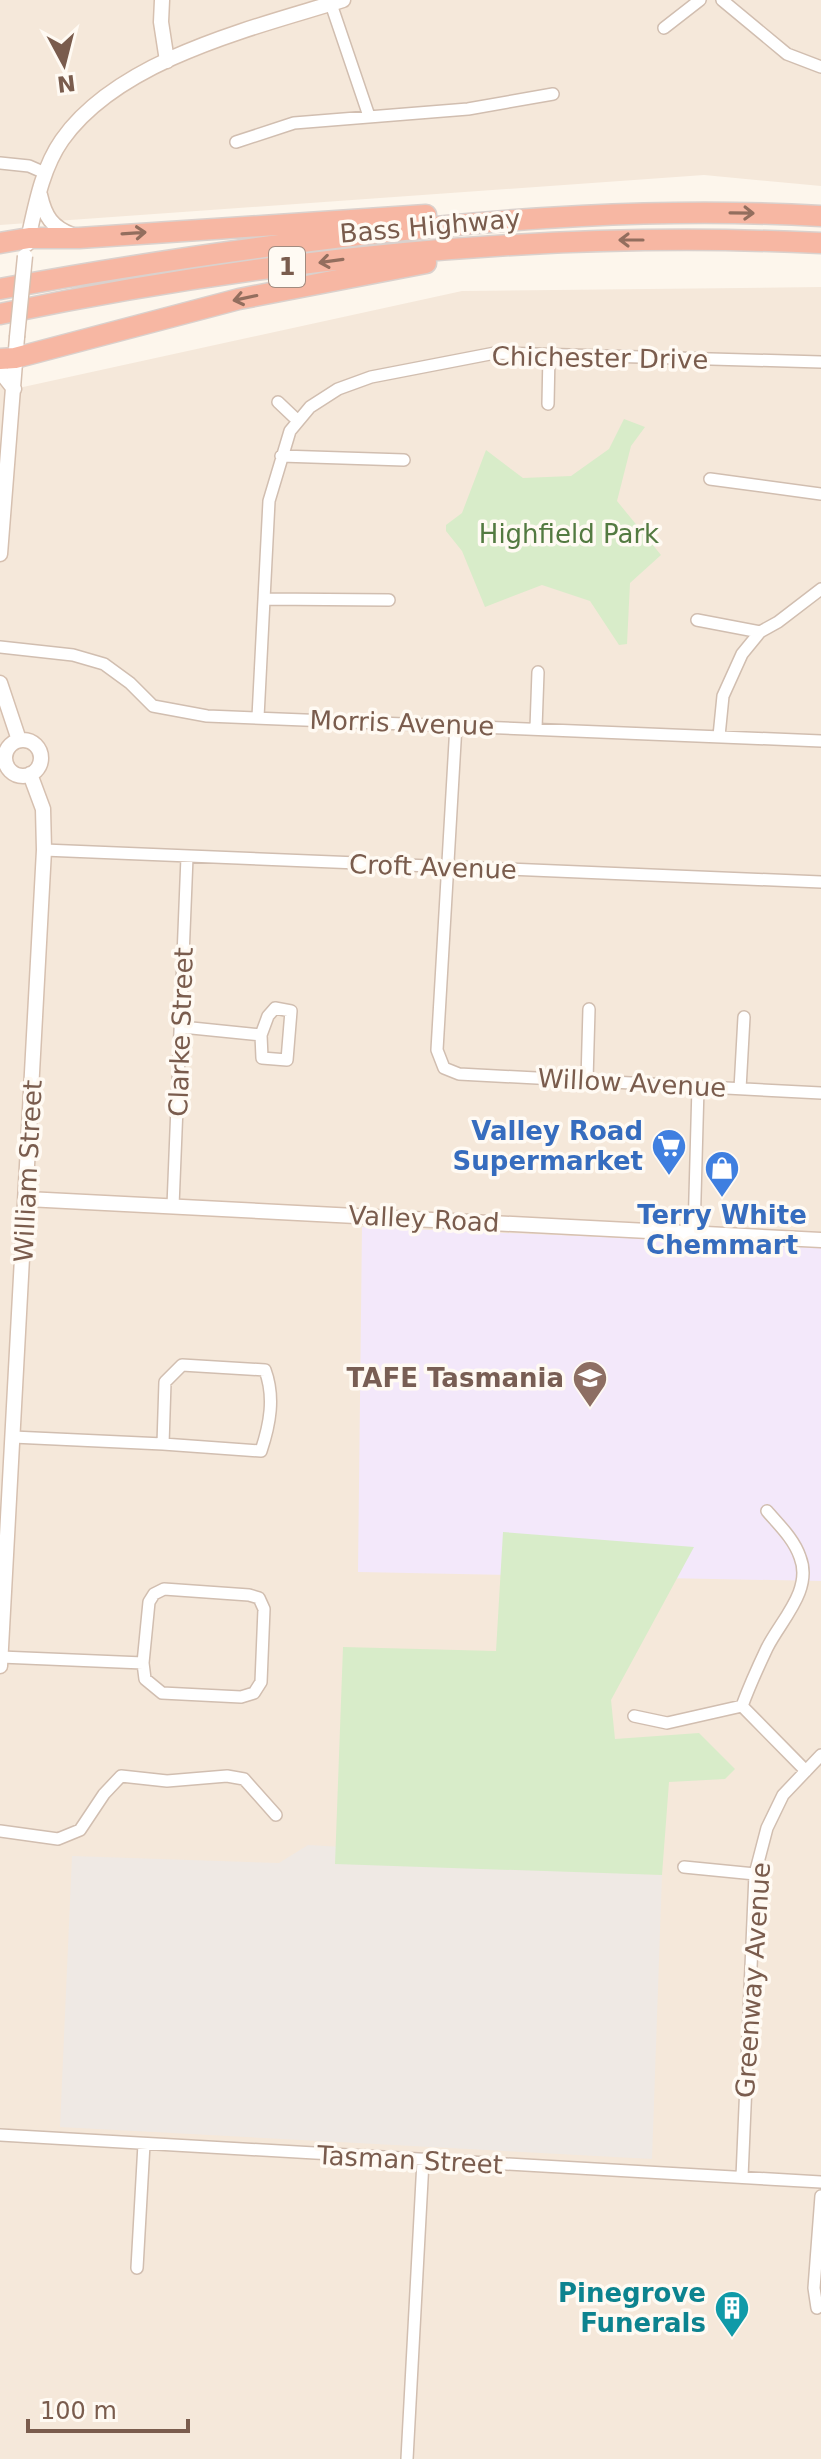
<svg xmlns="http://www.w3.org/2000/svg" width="821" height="2459" viewBox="0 0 821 2459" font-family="'DejaVu Sans',sans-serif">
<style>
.residential{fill:#f5e8da}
.industrial{fill:#efe9e4}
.education{fill:#f3e8fa}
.green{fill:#d8ecc9}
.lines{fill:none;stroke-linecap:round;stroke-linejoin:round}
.street-casing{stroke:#d1beb0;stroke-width:14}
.secondary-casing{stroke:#d6c0b0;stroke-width:17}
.highway-casing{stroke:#dad1cd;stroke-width:23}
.street{stroke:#fff;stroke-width:11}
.secondary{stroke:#fff;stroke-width:14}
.highway{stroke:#f7b7a3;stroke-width:20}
.secondary-bridge-casing{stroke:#d6c0b0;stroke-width:17;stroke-linecap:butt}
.secondary-bridge{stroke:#fff;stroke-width:14}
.oneway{stroke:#936e5e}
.labels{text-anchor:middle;stroke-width:7;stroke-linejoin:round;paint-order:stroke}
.shield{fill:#fffaf3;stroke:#a28b7f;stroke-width:2}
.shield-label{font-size:24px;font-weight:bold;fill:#7a5c4d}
.street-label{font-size:26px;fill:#7a5c4d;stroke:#fffaf3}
.park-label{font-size:26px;fill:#537a41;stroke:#fffaf3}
.shop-label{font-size:26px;font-weight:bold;fill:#366cbe;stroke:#fffaf3;text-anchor:end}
.education-label{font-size:26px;font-weight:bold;fill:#785e54;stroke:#fffaf3;text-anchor:end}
.culture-label{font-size:26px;font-weight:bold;fill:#0d838f;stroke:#fffaf3;text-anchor:end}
</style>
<rect width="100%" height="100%" fill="#fdf6ec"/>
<path class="residential" d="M0,0H821V186L704,175L0,225Z
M821,287V2459H0V384L14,389L462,291Z"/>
<path class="industrial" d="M308,1845L485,1855L572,1870L662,1875L652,2159L60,2127L72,1856L279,1863Z"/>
<path class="education" d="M362,1227L821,1246V1581L358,1572Z"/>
<path class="green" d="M624,419L645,427L631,446L617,501L661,555L630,583L627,644L619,645L590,601L542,585L485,607L462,551L446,531V525L462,513L486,450L523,478L571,476L609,449Z
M503,1532L694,1547L611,1700L615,1739L699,1733L735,1769L725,1779L669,1782L662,1875L335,1864L343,1647L496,1651Z"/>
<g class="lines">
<g class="street-casing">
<path id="street" d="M722,0L787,54L821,67
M331,4L369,116
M664,28L700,0
M236,142L294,123L468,109L553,94
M0,163L29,166L45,173
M278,402L298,421
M548,404L549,354
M281,456L404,460
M710,479L821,494
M264,599L389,600
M697,620L760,632
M0,647L73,655L104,664L130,683L153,706L207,716L821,741
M258,717L269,501L290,431L310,407L338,389L371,377L495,353L821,362
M456,725L437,1050L444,1068L459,1074L821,1093
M536,728L538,672
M719,736L723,696L742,654L760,632L778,622L821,589
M44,850L821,882
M182,1027L261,1035L268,1016L275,1008L291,1011L287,1060L262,1058L261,1035
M587,1080L589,1009
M740,1089L744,1017
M173,1206L187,857
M694,1233L698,1087
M182,1365L265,1370C275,1397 270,1424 261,1451L163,1444L165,1382Z
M13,1437L163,1444
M767,1511C779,1525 794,1539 800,1557C813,1590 781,1620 767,1648C758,1667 749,1687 742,1706L806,1771
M1,1657L143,1663L149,1602L154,1594L164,1589L249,1595L259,1598L264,1609L261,1682L254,1693L241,1697L162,1693L145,1679L143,1663
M634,1716L667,1723L742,1706
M0,1831L58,1839L80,1830L104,1794L121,1776L167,1781L227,1776L244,1779L276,1815
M684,1867L755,1874
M0,2135L821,2182
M742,2177L755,1874L767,1828L783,1795L821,1755
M137,2268L144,2144
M817,2308L814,2288L821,2196
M407,2459L423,2161"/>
</g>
<g class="secondary-casing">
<path id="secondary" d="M162,0L161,22L167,61
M40,195C45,217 52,227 72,235
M27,244C35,209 41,170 62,140C119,59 253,28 343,0
M0,371L14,389
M0,554L17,337
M0,683L19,740
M5 758a18 18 0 1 1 36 0a18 18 0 1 1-36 0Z
M27,1199L821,1240
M0,1666L44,850L43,809L30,774"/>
</g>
<g class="highway-casing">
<path id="highway" d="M0,243L29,238H79L426,215
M0,289C113,268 228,251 342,237C501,218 661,207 821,216
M0,314C270,258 546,230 821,243
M0,359L15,358L239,299L426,263"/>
</g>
<use href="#street" class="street"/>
<use href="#secondary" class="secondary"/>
<use href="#highway" class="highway"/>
<g class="secondary-bridge-casing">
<path id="secondary-bridge" d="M17,337L25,256"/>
</g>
<use href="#secondary-bridge" class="secondary-bridge"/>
</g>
<defs><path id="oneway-shaft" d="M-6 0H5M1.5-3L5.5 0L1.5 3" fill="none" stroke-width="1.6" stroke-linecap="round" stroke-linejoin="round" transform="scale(2)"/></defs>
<g class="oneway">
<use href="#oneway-shaft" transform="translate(742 213) rotate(1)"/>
<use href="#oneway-shaft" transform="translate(134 233) rotate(-4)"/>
<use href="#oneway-shaft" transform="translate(631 240) rotate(180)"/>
<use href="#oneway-shaft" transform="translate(331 261) rotate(172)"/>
<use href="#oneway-shaft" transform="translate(245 298) rotate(168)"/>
</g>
<defs>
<g id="supermarket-pin" transform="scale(1.8)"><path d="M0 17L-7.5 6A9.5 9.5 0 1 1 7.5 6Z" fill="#3f7fe0" stroke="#fffaf3"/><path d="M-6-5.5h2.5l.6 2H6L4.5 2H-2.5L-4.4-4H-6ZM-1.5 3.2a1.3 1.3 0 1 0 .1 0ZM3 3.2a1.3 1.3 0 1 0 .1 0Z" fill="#fff"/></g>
<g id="shop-pin" transform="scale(1.8)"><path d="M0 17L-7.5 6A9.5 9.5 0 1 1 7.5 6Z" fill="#3f7fe0" stroke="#fffaf3"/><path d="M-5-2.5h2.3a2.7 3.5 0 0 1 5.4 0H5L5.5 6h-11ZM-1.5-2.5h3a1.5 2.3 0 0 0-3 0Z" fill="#fff"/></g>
<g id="university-pin" transform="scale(1.8)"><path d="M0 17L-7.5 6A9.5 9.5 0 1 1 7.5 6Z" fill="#8d6e63" stroke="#fffaf3"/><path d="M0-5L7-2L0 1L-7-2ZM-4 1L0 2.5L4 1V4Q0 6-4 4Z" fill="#fff"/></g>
<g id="building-pin" transform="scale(1.8)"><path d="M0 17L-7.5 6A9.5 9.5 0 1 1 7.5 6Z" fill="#0f9aa8" stroke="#fffaf3"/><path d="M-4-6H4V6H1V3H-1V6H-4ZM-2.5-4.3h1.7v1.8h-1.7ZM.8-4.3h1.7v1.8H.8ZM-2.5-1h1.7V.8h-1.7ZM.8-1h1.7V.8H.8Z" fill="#fff"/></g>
</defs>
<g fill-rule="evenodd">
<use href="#supermarket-pin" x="669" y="1146"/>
<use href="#shop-pin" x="722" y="1168"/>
<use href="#university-pin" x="590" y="1378"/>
<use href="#building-pin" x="732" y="2308"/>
</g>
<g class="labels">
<rect class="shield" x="269" y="247" width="36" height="40" rx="6"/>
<g class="shield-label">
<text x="287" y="275">1</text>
</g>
<g class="street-label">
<text transform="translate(430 226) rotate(-5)" y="9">Bass Highway</text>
<text transform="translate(600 358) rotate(1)" y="9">Chichester Drive</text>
<text transform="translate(402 723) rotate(2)" y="9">Morris Avenue</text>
<text transform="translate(433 867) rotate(2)" y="9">Croft Avenue</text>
<text transform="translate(181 1032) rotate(-88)" y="9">Clarke Street</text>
<text transform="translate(632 1083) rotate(3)" y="9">Willow Avenue</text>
<text transform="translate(28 1171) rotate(-87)" y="9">William Street</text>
<text transform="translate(424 1219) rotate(3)" y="9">Valley Road</text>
<text transform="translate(753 1980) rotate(-86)" y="9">Greenway Avenue</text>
<text transform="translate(410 2160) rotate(3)" y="9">Tasman Street</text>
</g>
<g class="park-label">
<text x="569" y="543">Highfield Park</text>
</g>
<g class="shop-label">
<text x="643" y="1140">Valley Road<tspan x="643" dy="30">Supermarket</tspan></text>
<text x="722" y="1224" text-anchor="middle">Terry White<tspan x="722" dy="30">Chemmart</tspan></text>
</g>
<g class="education-label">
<text x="564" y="1387">TAFE Tasmania</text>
</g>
<g class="culture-label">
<text x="706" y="2302">Pinegrove<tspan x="706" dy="30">Funerals</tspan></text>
</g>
</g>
<g transform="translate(64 64) rotate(173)" stroke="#fffaf3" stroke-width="6" paint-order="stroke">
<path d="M0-6L14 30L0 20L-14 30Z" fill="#7a5c4d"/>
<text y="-12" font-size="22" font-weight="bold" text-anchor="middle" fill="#7a5c4d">N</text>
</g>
<path d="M28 2419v12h160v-12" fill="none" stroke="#7a5c4d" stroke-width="4"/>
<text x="40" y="2419" font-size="24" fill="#7a5c4d" stroke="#fffaf3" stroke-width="6" paint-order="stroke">100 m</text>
</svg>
